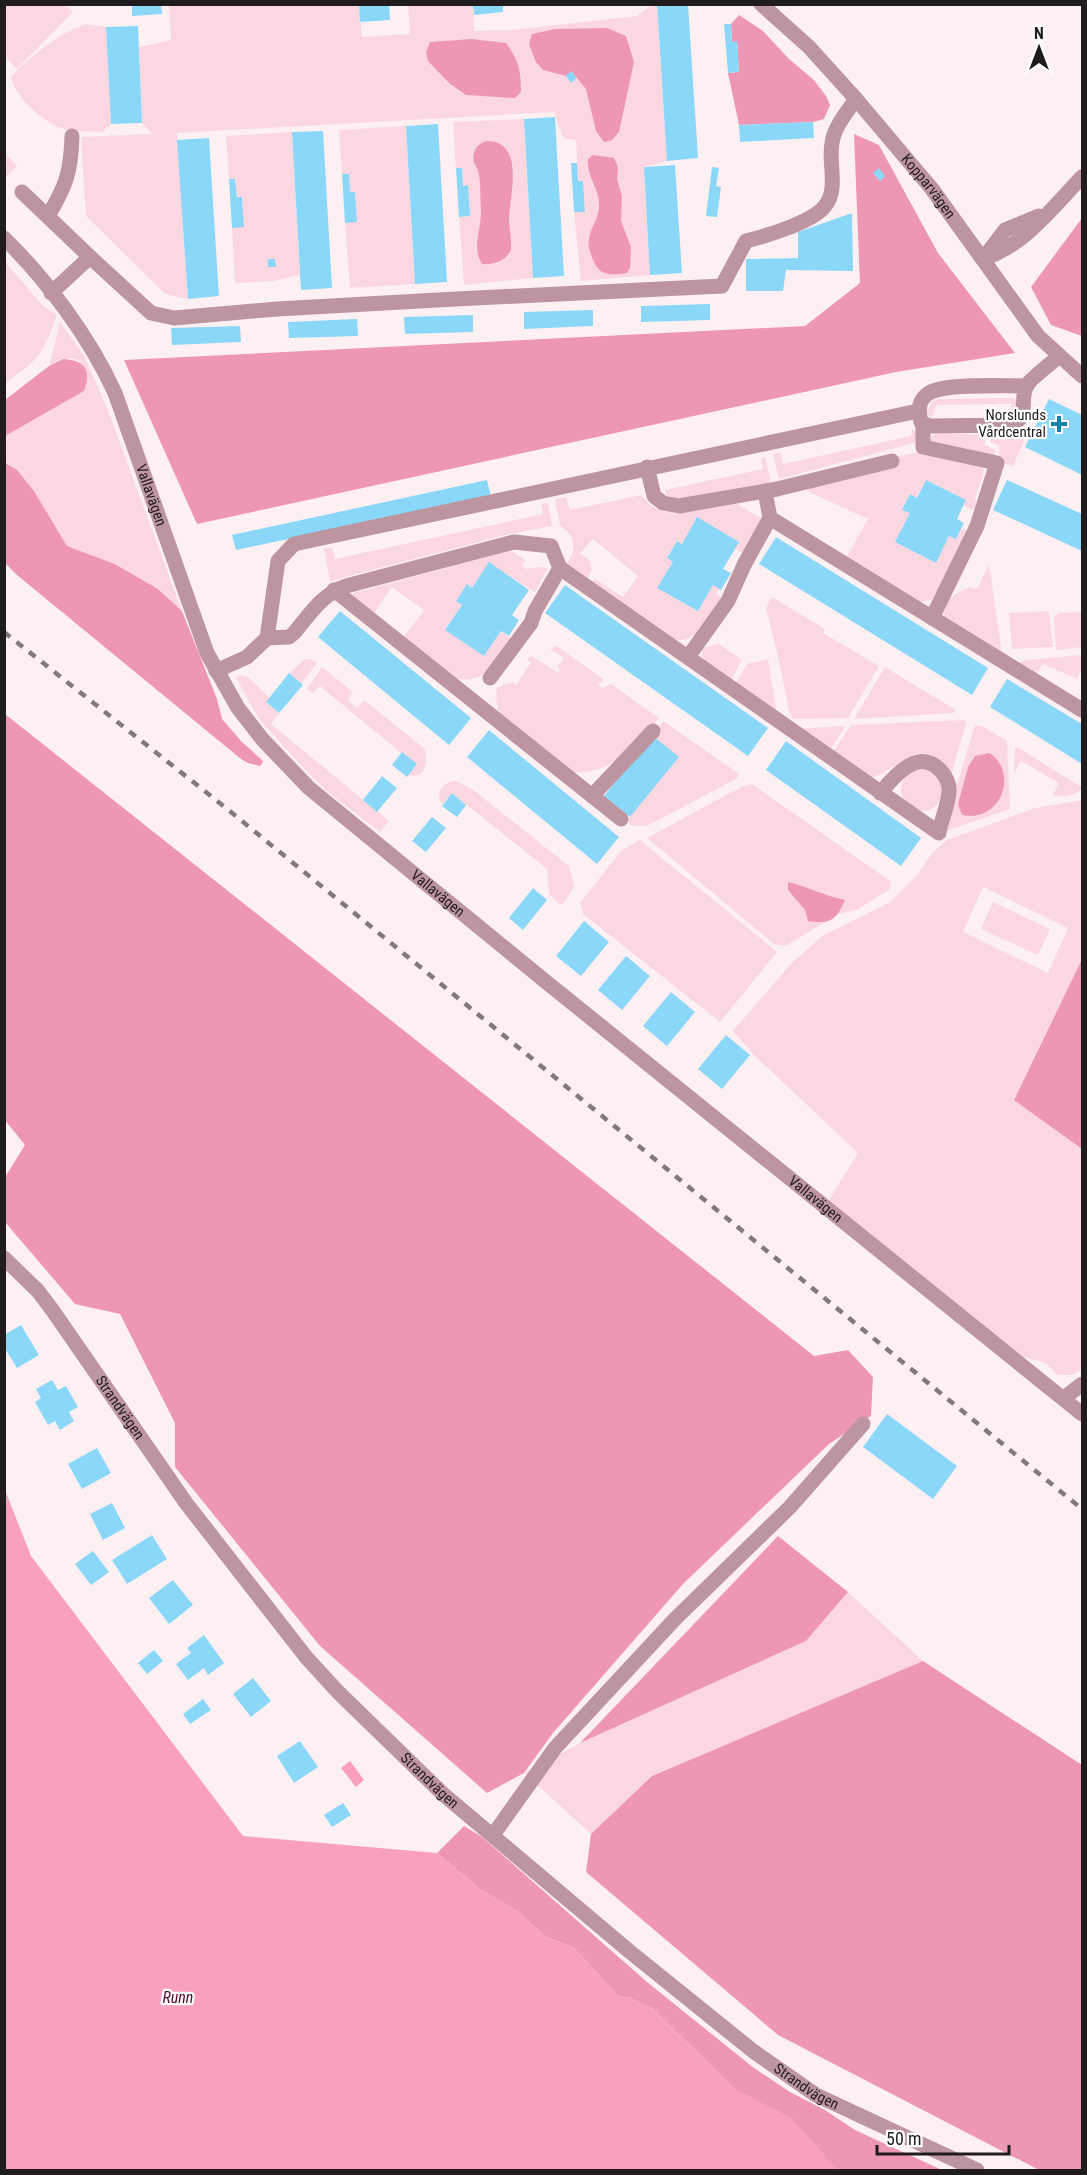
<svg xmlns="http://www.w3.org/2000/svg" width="1087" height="2175" viewBox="0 0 1087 2175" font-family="'Roboto Condensed',sans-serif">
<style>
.green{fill:#fbd7e2;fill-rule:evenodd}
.forest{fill:#ee97b4}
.water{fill:#f8a0bd}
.building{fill:#8bd7f7}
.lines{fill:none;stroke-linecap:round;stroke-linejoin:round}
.minor{stroke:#bc95a1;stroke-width:15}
.rail{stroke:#81797b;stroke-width:4.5;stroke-dasharray:8 8;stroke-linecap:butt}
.poi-dot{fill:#0983a8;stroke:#fff;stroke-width:2}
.labels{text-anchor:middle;stroke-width:4.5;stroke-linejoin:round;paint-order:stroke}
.street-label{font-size:15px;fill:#201b1c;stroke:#fff}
.poi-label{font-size:15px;fill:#201b1c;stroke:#fff;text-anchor:end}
.water-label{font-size:16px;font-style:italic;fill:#54062c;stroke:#fff}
</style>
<rect width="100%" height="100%" fill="#fdf0f3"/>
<path class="green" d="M4,5H65L73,12L17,69L5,57Z
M169,5H359L362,37L410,34L408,5H473L474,31L512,30L637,16L652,5H657L667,161L644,167L650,275L581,281L574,212L585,211L583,181H578L576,140L563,138L554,112L177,133L188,299L165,294L86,216L81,137L152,134L142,123L139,47L171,40Z
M86,24L106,27L111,124L102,132C90,131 75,132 64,129C44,123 15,97 11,77C29,57 61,32 86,24Z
M524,119L533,278L464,285L459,217L470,216L468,186H463L462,168H456L453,122Z
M406,126L415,284L350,288L345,223L355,192H350L348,174H342L339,130Z
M292,132L300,275L274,281L235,283L232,228L243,215L242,197H237L235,179H229L226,136Z
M5,153L17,166L5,178Z
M5,252L7,264L42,305L56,315V318C42,357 37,360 5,384Z
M60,322L83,354L106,405L182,611L158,589L116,564L67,546L34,491L17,470L5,462V436L7,432L84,391C90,374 85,354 63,359C58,360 53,364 49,366Z
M1012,398L1016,400C1017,408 1016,415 1008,417L1012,404L937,405L932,417L927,415L926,413L932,402L938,399Z
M912,429L917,431V438L914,443L779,479L773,454L780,452L783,464L911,436Z
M942,433L985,435V445L996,450L993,457L931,443L930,439L933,435Z
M1027,434L1013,466L999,462V446L990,442L991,438Z
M919,452L982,465L984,472L975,498L977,506L971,510L964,505L966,500L926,480L917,498L910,494L903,510L910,513L896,542L935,563L949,536L956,539L962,528L968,532L938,595L930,600L920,602L846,558L868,519L807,491L813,487L892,469L899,456Z
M765,457L771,482C748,488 687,507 667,496L665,490L763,469L761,458Z
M641,495L650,505L658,510L676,514L737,504L761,518L744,554L735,549L739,542L697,518L682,544L677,541L667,557L673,562L658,588L698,611L713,585L718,588L717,594L723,599L699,634L683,640H675L591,584L595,579L623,597L638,576L593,539L580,553L589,560L592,569L587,581L566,566L573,552V541L570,534L560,525L555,500L566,497L570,510Z
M548,503L552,526L505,535L330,581L324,549L332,547L335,559L543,514L541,504Z
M509,551L515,553L525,560L521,566L527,569L538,567L548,568L535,592L489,563L472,588L467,584L462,605L445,629L484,656L501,631L511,639L485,673C476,680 465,680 454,679L403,638L424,610L392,587L373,615L352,595L354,593Z
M989,564L1001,647V651L944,620C941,600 954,594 970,587L977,589Z
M772,597L825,629L823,633L879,666L848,718L793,719L790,714L776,648L766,608Z
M1049,611L1053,647L1012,649L1009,613Z
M1082,612V647L1056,650L1054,617L1059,613Z
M719,644L742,660L731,680C718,672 698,665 703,648Z
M557,646L603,679L604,680L598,685L603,688L611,684L659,718C635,747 607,779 566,771L499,713L496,701L497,688L512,682L516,685L531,663L527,659L532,656L558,673L560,669L557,667L564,658L550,649Z
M1082,655V668L1077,679L1043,664L1035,676L1019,665L1020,662L1026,660Z
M305,659H309L317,663L301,684L289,674Z
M768,659L777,715L735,685L747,664Z
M322,667L353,692L348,700L357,708L364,700L425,749C428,763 426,779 408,775L417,764L401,753L320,686L313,693L307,689Z
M885,667L954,709L956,711L953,713L854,719Z
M240,675L248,677L269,697L266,703L279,713L271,724L389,821L380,832L329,793L308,773L259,719L236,678Z
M964,720L966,723L951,775C946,769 941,761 934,757C911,743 889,777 868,778L831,755L851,725Z
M663,721L738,773V778L647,826H633L628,823L630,817L653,736Z
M975,725L982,726L1007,741L1010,809L946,831L944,827Z
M845,726L829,752L792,729Z
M1017,747L1080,786L1082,789C1077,795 1061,798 1053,795L1059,783L1021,761L1014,773L1015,748Z
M901 790a21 21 0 1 1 42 0a21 21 0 1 1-42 0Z
M456,781L472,789L569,866L574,887L563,904H559L549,894L547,869L452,793L443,804L439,800C439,788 444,782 456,781Z
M752,784L890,881L891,885L889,890L856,910L839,914L785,946L774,944L647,838L743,786Z
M1082,800V959L1014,1099L1082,1149V1369L1073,1375H1057L1046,1363L1020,1356L829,1200L858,1153L754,1055L733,1031L790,965L822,936L889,903L918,874L933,852L947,840L1035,808ZM983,887L1068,928L1048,973L963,932Z
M640,840L777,952L720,1022L583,914L580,903L621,851Z
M993,902L1050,929L1038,955L981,929Z
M848,1592L923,1661L652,1776L591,1834L524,1773L580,1743L806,1641Z"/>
<path class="forest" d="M739,15L763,31L789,59L814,80L826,96L830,105L824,119L813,122L739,125L728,73L739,72L737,42H732L731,24Z
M607,28L626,36L634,62L619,132L612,140L604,142L596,131L586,89L572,72L566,76L543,70L536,62L529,44L532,34L555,29Z
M472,39L506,43C519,61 521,71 521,92L515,98L466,95L449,83L428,61L426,52L430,42Z
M854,134L879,145L938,253L1015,353L896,372L197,524L124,360L805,326L860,283Z
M487,141C524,141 511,193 509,217C509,228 512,239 511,250C506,261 493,265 482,264C471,246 482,228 481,209C480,198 481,186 479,175C478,166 471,163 474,153C476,146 480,143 487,141Z
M593,155L614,158L618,167L617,179L622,196L621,221L631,247L630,268L627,273C607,276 597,275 591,254C589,250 588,245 589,240C590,227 600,218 599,204C599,188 586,176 588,159Z
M1082,218V336L1051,325L1031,287Z
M63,359C85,360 92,370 84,391L5,436V400L49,366Z
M4,462L17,470L34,491L67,546L115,564L158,589L182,611L217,699L222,719L242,742L262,760L263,762L260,766L248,763L241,759L17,575L5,563Z
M5,714L814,1356L848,1350L873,1377L871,1416L829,1444L683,1584L553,1733L524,1773L487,1793L320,1646L175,1467V1423L120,1314L75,1304L5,1222L4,1179L25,1145L4,1119Z
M989,753C1019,771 1002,823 962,815L958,804L968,767L975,756Z
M788,882C808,887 825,896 845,900C836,921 830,924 808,921L805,910L788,890Z
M1082,959V1149L1014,1100Z
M778,1536L848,1592L806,1641L580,1743Z
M923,1661L1082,1765V2170H1039L778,2035L586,1872L591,1834L652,1776Z
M464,1826L482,1837L647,1982L754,2068L790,2092L825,2110L855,2130L942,2170H838L779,2112L749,2098L732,2087L652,2008L630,1998L618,1996L573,1947L546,1937L518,1912L481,1890L437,1853Z"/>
<path class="water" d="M5,1490L31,1556L243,1836L437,1853L481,1890L518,1912L546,1937L573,1947L618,1996L630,1998L652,2008L732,2087L792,2119L838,2170H5Z
M350,1761L364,1780L356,1787L341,1768Z"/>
<path class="building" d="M132,4H161L162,14L132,16Z
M359,4H389L390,20L360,22Z
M473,4H503V12L474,15Z
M657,4H688L698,158L667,161Z
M724,24H731L732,42L737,41L739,72L728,73Z
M138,26L142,123L111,124L106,27Z
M571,71L577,78L571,83L566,76Z
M555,117L564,276L533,278L524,119Z
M813,122L814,138L740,142L739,125Z
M438,124L447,282L415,284L406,126Z
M323,131L332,288L301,290L292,132Z
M209,138L219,296L188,299L177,140Z
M571,163H577L578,181H583L585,212H574Z
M675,165L682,273L650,275L644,167Z
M712,167L719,168L716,186L721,187L717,217L706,216Z
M456,168H462L463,186L468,185L470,216L459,217Z
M879,168L885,176L880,181L873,173Z
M342,174H349L350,192H355L357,222L345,223Z
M229,179H235L237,197H242L244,227L232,228Z
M852,213L853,271L786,270L783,291H746V259L798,258V232Z
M268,259H275L276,267H268Z
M710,304V320L641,322V306Z
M593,310V326L524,329V312Z
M473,315V332L405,334L404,317Z
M357,319L358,336L289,338L288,322Z
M240,326L241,342L172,345L171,328Z
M1049,399L1082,415V475L1025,447Z
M487,480L491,496L236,550L232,535Z
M926,480L966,500L957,519L964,523L956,539L949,536L936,563L895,542L910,513L902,510L910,494L917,498Z
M1007,480L1082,514V551L993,510Z
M697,517L739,542L723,569L731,573L721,590L713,585L698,611L657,588L673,562L667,558L677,541L682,544Z
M776,537L988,668L972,695L759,564Z
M489,562L529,590L512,615L519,620L509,636L501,631L484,656L445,630L462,605L456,601L467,584L472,588Z
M565,585L768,728L748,756L545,613Z
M340,611L471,718L449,745L318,637Z
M289,673L303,685L279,713L266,702Z
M1007,679L1082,724V764L990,707Z
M489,730L619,837L597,864L467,757Z
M653,736L679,757L630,817L604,796Z
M786,741L921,838L901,866L766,770Z
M402,752L417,764L407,777L392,765Z
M382,776L397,788L377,812L363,800Z
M452,793L466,805L457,817L442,806Z
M432,817L446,828L426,852L412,841Z
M533,888L547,900L523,930L509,918Z
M584,921L609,942L581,976L556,956Z
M626,956L650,976L622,1010L598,990Z
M671,992L695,1012L667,1046L643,1026Z
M726,1035L750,1055L722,1089L698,1069Z
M21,1325L39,1355L17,1368L4,1347V1335Z
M52,1380L58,1390L66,1386L78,1407L69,1412L74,1421L60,1430L55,1421L48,1425L35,1402L41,1398L36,1389Z
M887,1414L957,1466L933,1499L863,1447Z
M97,1448L111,1473L82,1489L68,1464Z
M112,1503L125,1528L103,1540L90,1514Z
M152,1535L167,1559L127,1584L112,1560Z
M93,1551L109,1572L91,1585L75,1564Z
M173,1580L193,1605L169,1624L149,1598Z
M204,1635L224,1663L208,1675L204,1668L188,1680L176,1664L191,1653L187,1648Z
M154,1650L163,1661L147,1674L138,1663Z
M253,1678L271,1701L251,1717L233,1694Z
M203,1699L211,1710L190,1724L183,1714Z
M300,1741L318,1767L294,1783L277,1756Z
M343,1803L351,1815L332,1827L324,1815Z"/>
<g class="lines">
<g class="minor">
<path id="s1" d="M761,4L809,47L856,99L932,189L1038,336L1082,376"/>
<path d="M22,192L90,257"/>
<path d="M48,216C66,186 71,172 72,136"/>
<path id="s2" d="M4,238C47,280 90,338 115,393L207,653L238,708L263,740L309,788L545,981L1082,1414"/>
<path d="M983,259C1025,245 1053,207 1082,177"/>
<path d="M983,259L1005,230L1039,216"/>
<path d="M51,293L90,257L151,313L174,318L277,309L456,299L722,286L746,241C766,236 813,222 825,206C839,189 828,163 832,143C834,127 847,112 856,99"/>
<path d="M1027,386C1006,386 944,383 929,393C918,400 918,410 921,422L929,426L1009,425C1032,418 1018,401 1027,385C1031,378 1052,363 1059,356"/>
<path d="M923,425V447L997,463L977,526L932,618"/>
<path d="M647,467L654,496L663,503L679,506L777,489L892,461"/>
<path d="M770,518L1082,710"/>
<path d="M560,568L939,833C941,820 948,806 949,792C950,785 946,776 941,771C918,746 894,777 880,793"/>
<path d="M334,590L621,819"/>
<path d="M267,638L289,637L294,633C310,614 322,594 346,586L514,542L551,546L560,568L535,611L531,623L490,678"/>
<path d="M688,657L728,601L744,565L770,518L765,491"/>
<path d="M216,671L247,657L267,638L278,561L294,544L918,411"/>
<path d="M592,796L653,731"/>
<path id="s3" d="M4,1258L38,1291L53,1311L186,1503L306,1657L338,1692L443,1794L629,1951L753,2051L816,2095L977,2170"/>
<path d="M1064,1398L1082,1384"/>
<path d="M493,1835L555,1748L675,1619L790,1507L863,1424"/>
</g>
<path class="rail" d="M4,632L226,808L1082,1509"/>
</g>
<path class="poi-dot" d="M1056 415h6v6h6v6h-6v6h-6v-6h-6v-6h6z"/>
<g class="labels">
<g class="street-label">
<text dy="5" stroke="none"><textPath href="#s1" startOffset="248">Kopparvägen</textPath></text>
<text dy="5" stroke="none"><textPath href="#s2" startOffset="300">Vallavägen</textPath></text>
<text dy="5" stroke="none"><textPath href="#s2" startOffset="804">Vallavägen</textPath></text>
<text dy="5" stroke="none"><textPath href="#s2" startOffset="1290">Vallavägen</textPath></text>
<text dy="5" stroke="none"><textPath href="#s3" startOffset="190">Strandvägen</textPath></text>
<text dy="5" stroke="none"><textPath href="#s3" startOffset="676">Strandvägen</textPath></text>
<text dy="5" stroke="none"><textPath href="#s3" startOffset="1162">Strandvägen</textPath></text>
</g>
<g class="poi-label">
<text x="1046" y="420">Norslunds<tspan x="1046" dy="17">Vårdcentral</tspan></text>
</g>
<g class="water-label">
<text x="178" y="2003">Runn</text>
</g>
</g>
<rect width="1087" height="2175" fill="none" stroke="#201b1c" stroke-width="12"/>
<g transform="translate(1039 48)" stroke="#ffffff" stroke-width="4.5" paint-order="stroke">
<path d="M0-4.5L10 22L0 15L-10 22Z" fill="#201b1c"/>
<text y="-9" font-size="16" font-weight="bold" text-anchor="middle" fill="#201b1c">N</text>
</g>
<path d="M877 2145v9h132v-9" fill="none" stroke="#201b1c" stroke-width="3"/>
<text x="886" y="2145" font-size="18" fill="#201b1c" stroke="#ffffff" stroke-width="4.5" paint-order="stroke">50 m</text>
</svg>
